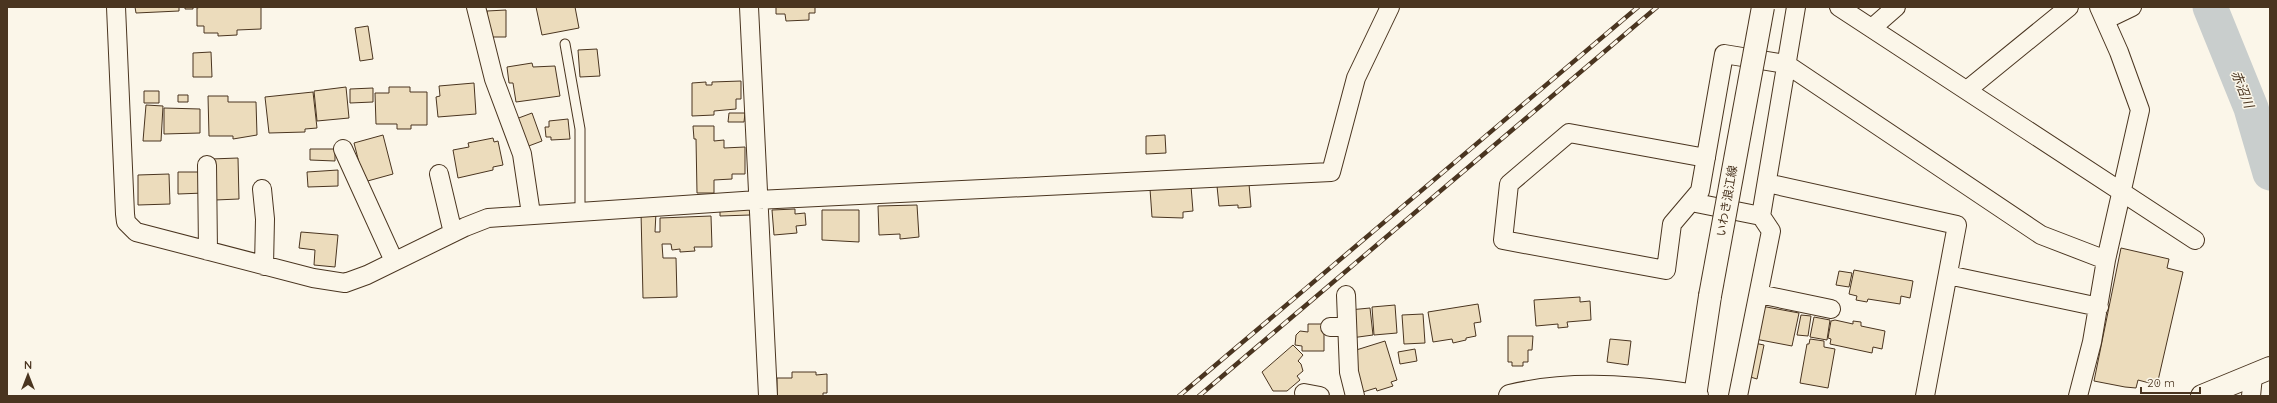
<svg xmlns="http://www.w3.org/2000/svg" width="2277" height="403" viewBox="0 0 2277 403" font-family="Quicksand,'Noto Sans JP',sans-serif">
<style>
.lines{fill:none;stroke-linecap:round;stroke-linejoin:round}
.river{stroke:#c9cecd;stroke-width:35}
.building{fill:#ecdcbc;stroke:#4a3520}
.service-casing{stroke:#4a3520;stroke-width:11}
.minor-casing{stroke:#4a3520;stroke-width:20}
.tertiary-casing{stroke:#4a3520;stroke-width:24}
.primary-casing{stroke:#4a3520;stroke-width:24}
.service{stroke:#fbf6e9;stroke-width:9}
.minor{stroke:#fbf6e9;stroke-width:18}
.tertiary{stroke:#fbf6e9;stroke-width:22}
.primary{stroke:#fbf6e9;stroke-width:22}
.rail-casing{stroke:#4a3520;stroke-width:4.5}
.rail{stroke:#fbf6e9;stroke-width:3;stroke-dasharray:9;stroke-linecap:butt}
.primary-bridge-casing{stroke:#4a3520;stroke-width:24;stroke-linecap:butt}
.primary-bridge{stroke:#fbf6e9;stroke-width:22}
.labels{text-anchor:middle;stroke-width:3;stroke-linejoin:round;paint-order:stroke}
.street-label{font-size:12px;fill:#4a3520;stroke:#fbf6e9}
.water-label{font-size:13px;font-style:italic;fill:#4a3520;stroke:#fbf6e9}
</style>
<rect width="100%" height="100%" fill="#fbf6e9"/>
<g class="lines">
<path class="river" d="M2210,7L2251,108L2270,173"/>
</g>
<path class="building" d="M135,7H179V11L136,13Z
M185,7H193V9H185Z
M201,7H261V29L237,30V35L218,36V33H204V26H197V8Z
M536,7H575L579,28L542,35Z
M776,7H815V13H809V20L786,21L785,14H776Z
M506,10V37H488L487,11Z
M368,26L373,59L360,61L355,28Z
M597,49L600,76L580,77L578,50Z
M211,52L212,77H193V53Z
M532,63L533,67L555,66L560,96L516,102L513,83H509L507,67Z
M741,81V99H736V109L714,111V115L692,116V83L706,82V85H712V82Z
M474,83L476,114L438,117L436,97L440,96L439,86Z
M346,87L349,118L317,121L314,91Z
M389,87H410V92H427V125H411V129H397V124H376L375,93H389Z
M373,88V102L350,103V89Z
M144,91H159V103H144Z
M313,92L317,128L305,129V132L269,133L265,97Z
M178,95H188V102H178Z
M208,96H228V102H256L257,135L233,139V136H209Z
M146,105L163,106L161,141H143Z
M164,108L200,109V133L164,134Z
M532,113L542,141L526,147L516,119Z
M729,113H745L744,122H728Z
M568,119L570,139L551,140V137H546L545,127H549V121Z
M693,126H714V141L724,140V148L745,147V174H732V179L714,180V193H697L696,139H694Z
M383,135L393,174L364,182L354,143Z
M1165,135L1166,153L1146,154V136Z
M493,138L494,142L498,141L503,165L493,167V170L458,178L453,150L469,147L468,143Z
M310,149H335V161L310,160Z
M238,158L239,199L215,200L211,159Z
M338,170V186L308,187L307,172Z
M178,172H203L204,193L178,194Z
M169,174L170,204L138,205V175Z
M1249,184L1251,207L1238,208V205L1219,206L1217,186Z
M1191,186L1193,211L1183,212V218L1152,217L1150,189Z
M917,205L919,237L900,239V234L879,235L878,206Z
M750,208V215L720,216V210Z
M795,209V214L805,213L806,225L796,226L797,233L774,235L772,210Z
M822,210H859V242L822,240Z
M641,212H656L655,232H660V218L711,216L712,247H694L695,251L680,252V249L672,250L671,244H662L663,258H676L677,297L643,298Z
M301,232L338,235L335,267L314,265L315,250L299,248Z
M2121,248L2169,259L2167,268L2183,272L2157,385L2138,380L2136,388L2125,387L2094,381Z
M1854,270L1913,281L1910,298L1901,296L1900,304L1868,299L1867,302L1856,300L1857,296L1849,294Z
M1839,271L1852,273L1849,287L1836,285Z
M1580,297V302L1590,301L1591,320L1567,322L1568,327L1558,328V324L1536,326L1534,300Z
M1478,304L1481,322L1474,323L1476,336L1466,338V340L1453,343L1452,339L1433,342L1428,312Z
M1395,305L1397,333L1374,335L1372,307Z
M1761,306L1799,313L1792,346L1755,339Z
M1370,308L1373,335L1351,338L1349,310Z
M1423,314L1425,343L1404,344L1402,315Z
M1801,315L1811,316L1808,336L1797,335Z
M1814,317L1830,320L1827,340L1810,337Z
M1835,320L1853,324V321L1861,322V326L1885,331L1882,349L1873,347L1872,353L1830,344L1831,339L1828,338L1831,321Z
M1308,324H1324V351H1302V346L1295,345L1296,335L1300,331L1308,332Z
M1508,336H1533L1532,350H1528V362H1523V366H1512V362H1508Z
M1610,339L1631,341L1628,365L1607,362Z
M1810,339L1824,341V347L1835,349L1828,388L1800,383L1807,344H1809Z
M1385,341L1397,380L1391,382L1393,386L1377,391L1376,388L1363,392L1353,351Z
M1754,343L1764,345L1757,379L1747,376Z
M1293,345L1303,355L1298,361L1301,364L1303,371L1297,376L1300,380L1287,391H1273L1262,372Z
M1415,349L1417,361L1400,364L1398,352Z
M792,372H816V375L827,374V393H823V396H777V378H792Z"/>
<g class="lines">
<g class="service-casing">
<path id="service" d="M565,44L580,129V211"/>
</g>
<g class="minor-casing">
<path id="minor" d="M116,7L125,214L126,222L136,232L313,278L345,283L367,275L465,227L488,218L758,200L1331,172L1356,78L1390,7
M476,7L494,79L522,154L531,214
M749,7L768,396
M1839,7L2195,240
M2105,20L2132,7
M1872,28L1896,7
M1967,90L2069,7
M343,149L394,261
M1706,158L1569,133L1509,184L1503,240L1666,270L1672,224L1700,191L1724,54L1786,64L2041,235L2106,260
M207,165L208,251
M439,174L453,233
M1767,183L1957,225L1925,396
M262,189L265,219L264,266
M1691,202L1761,216L1771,231L1738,396
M1761,216L1796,7
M1948,275L2099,307
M1759,294L1831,309
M1346,295L1349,372L1355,396
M1330,327H1347
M1304,393L1320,396
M2078,396L2092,342L2106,260L2140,110L2119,52L2099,7
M2251,396L2253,376"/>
</g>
<g class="tertiary-casing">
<path id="tertiary" d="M1510,396C1571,381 1636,387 1697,396
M2202,396L2270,368"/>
</g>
<g class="primary-casing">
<path id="primary" d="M1695,396L1710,296"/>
</g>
<use href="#service" class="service"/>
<use href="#minor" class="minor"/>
<use href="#tertiary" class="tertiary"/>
<use href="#primary" class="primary"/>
<g class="rail-casing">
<path id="rail" d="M1179,396L1638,7
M1199,396L1657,7"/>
</g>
<use href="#rail" class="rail"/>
<g class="primary-bridge-casing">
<path id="primary-bridge" d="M1710,296L1763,7"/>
</g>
<use href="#primary-bridge" class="primary-bridge"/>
</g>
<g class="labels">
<g class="street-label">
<text transform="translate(1727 201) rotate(-80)" y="4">いわき浪江線</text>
</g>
<g class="water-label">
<text transform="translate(2243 89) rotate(69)" y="5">赤沼川</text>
</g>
</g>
<rect width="2277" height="403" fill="none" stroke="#4a3520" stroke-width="16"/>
<g transform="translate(28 375)" stroke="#fbf6e9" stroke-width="3" paint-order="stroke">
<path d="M0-3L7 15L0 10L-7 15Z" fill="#4a3520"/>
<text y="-6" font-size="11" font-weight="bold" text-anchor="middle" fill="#4a3520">N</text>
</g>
<path d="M2141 387v6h59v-6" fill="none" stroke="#4a3520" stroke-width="2"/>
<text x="2147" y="387" font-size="12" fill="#4a3520" stroke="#fbf6e9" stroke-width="3" paint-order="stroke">20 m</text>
</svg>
